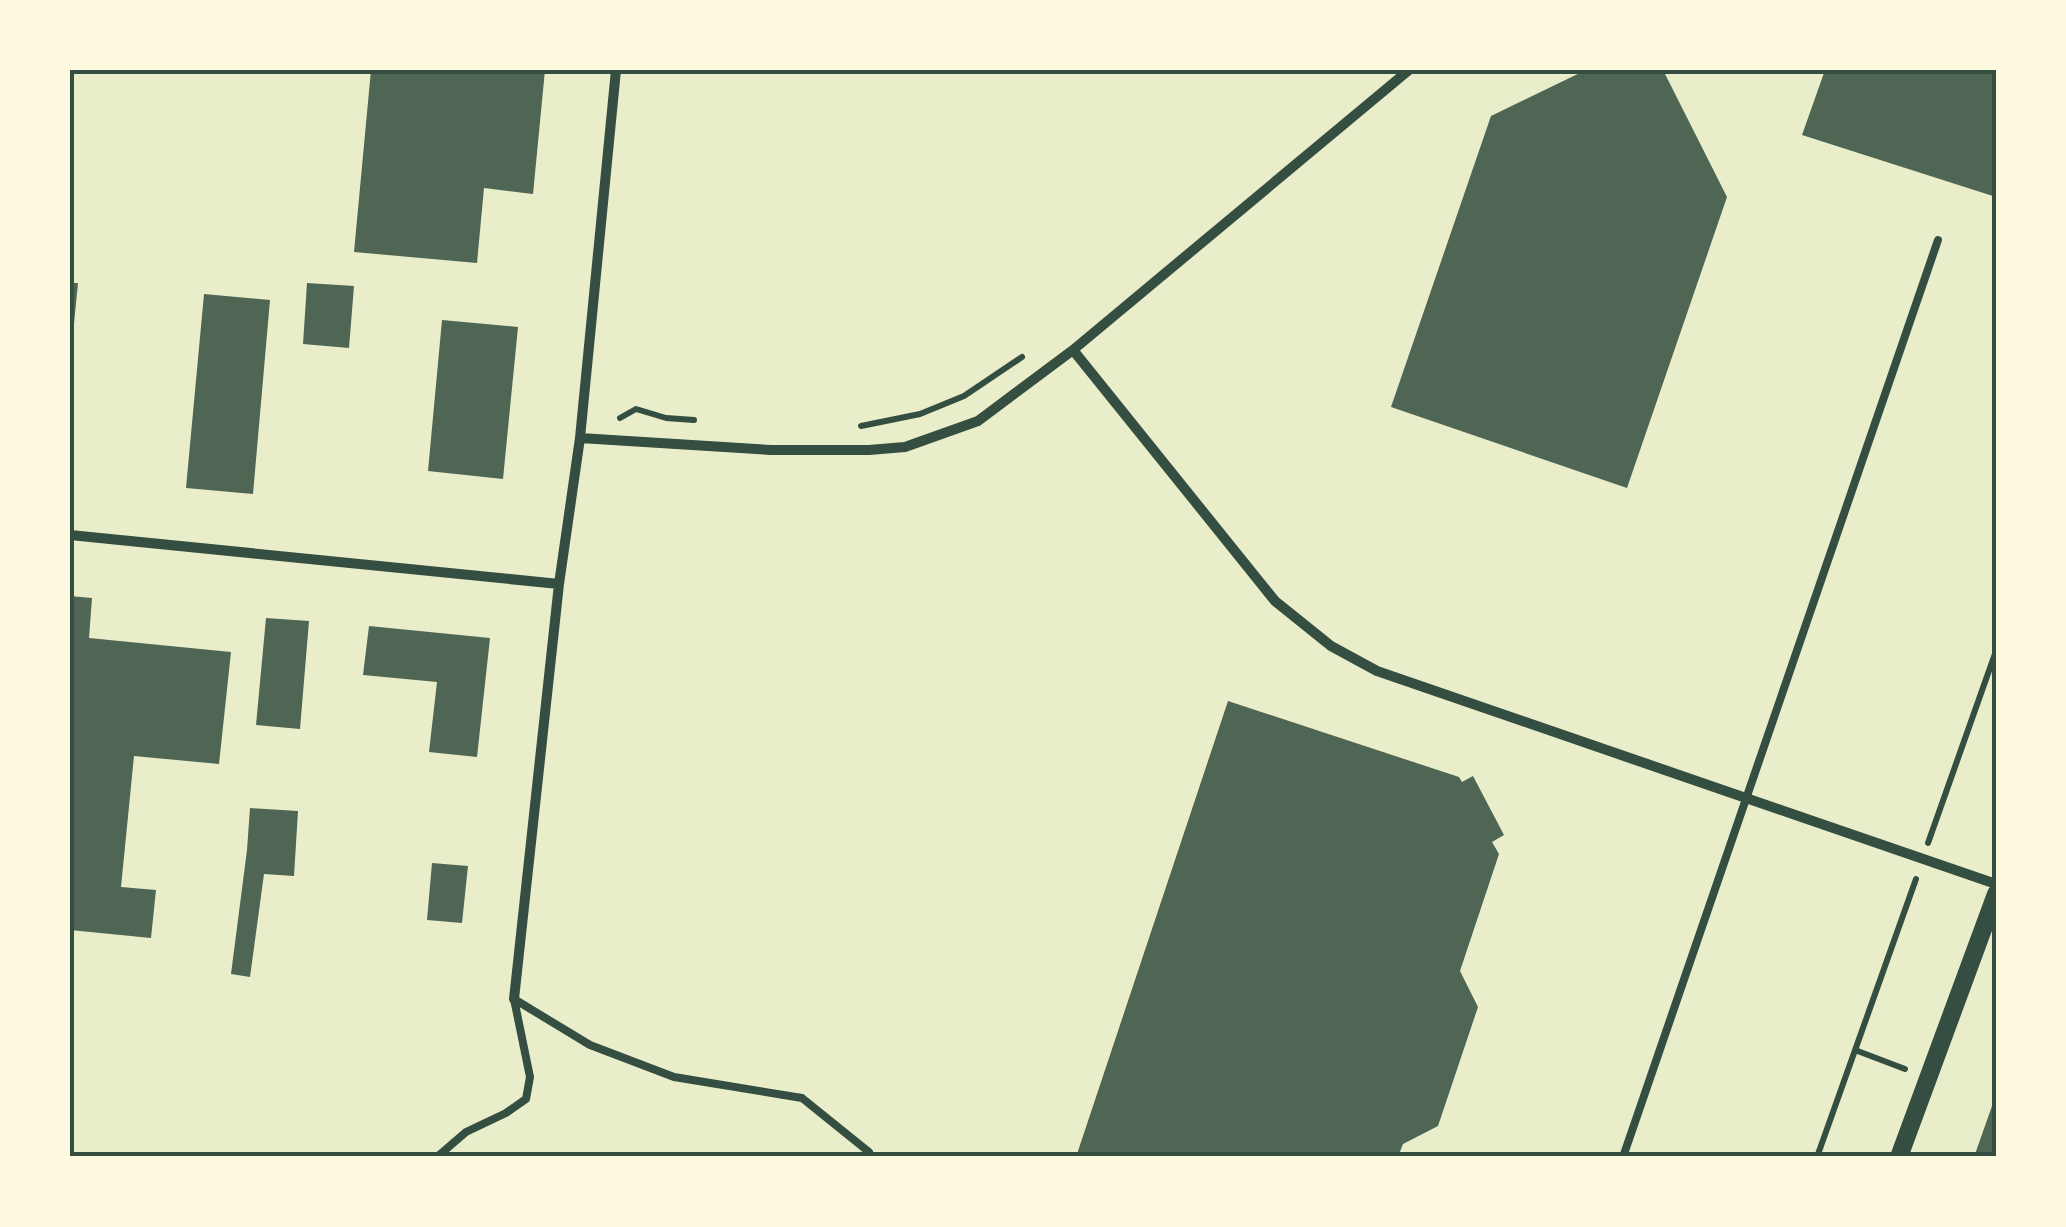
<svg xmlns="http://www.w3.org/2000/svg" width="2066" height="1227" viewBox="0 0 2066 1227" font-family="'Work Sans',sans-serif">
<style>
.building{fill:#4f6655}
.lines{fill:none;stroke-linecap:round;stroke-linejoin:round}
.path{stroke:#344e41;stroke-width:6}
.service{stroke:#344e41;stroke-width:8}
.minor{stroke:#344e41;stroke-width:10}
.tertiary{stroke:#344e41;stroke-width:18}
.neatline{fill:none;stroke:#344e41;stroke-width:4}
</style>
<rect width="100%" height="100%" fill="#e9edc9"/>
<path class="building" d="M371,70H545L533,194L484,188L477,263L354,252Z
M1586,70H1663L1727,197L1627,488L1391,407L1491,116Z
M1825,70H1996V197L1802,135Z
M70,283H78L73,334L70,333Z
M307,283L354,286L349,348L303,344Z
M204,294L270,300L253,494L186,488Z
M442,320L518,327L503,479L428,471Z
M70,596L92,598L89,638L231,652L219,764L134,756L121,887L156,890L151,938L70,930Z
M266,618L309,621L300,729L256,725Z
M369,626L490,638L477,757L429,752L437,682L363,675Z
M1228,701L1459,777L1462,782L1473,776L1504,835L1492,842L1499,854L1460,971L1478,1007L1438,1126L1403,1144L1398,1157H1076Z
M250,808L298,811L294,876L264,874L250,977L231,974L247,850Z
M432,863L468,866L462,923L427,920Z
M1996,1105V1157H1974L1992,1106Z"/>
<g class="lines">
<path class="path" d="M620,418L636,409L666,418L694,420
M861,426L920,414L964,396L1022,357
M1928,843L1996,651
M1855,1050L1905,1069
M1817,1157L1916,879"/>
<path class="service" d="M514,999L590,1045L674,1077L802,1098L869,1152L871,1157
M437,1157L466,1132L506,1113L526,1099L530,1077L514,999
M1623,1157L1938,240"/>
<path class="minor" d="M1073,350L1275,601L1331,646L1377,671L1996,884
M580,438L771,450H869L905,447L978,421L1073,350L1409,70
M70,535L559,584
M514,999L559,584L580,438L616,70"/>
<path class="tertiary" d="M1899,1157L1996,894"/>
</g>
<rect width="2066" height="1227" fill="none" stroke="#fefae0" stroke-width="145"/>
<rect x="72" y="72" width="1922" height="1082" class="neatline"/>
</svg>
